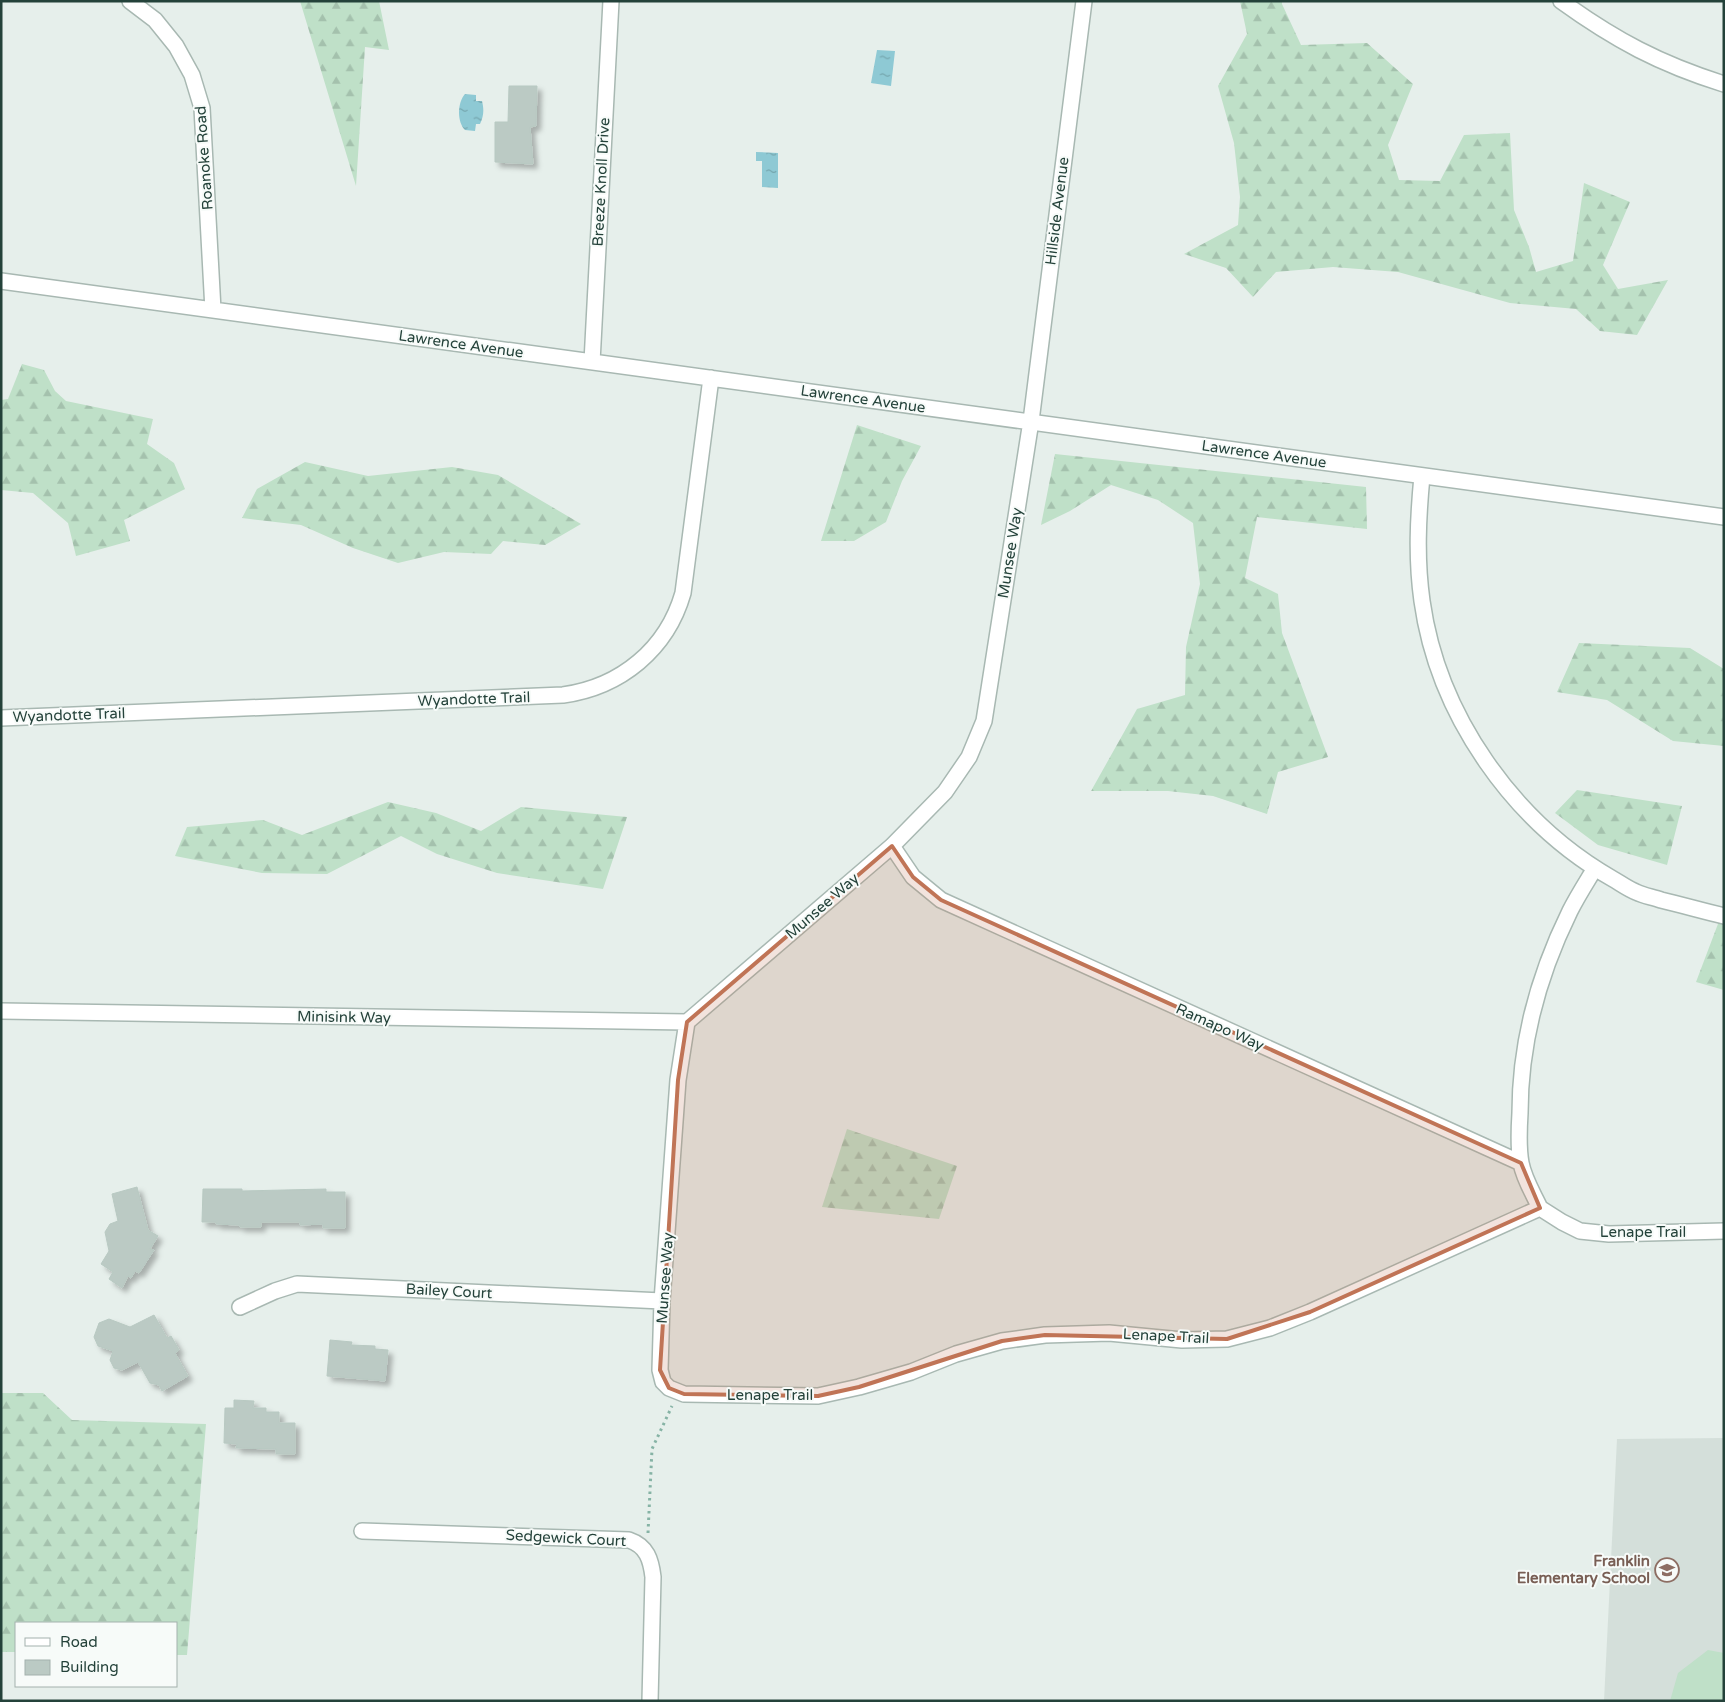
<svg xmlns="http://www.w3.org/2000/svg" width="1725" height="1702" viewBox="0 0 1725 1702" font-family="'Varela Round',sans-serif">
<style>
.built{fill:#d4dfda}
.forest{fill:url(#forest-firs)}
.pitch{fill:#bfe0c8}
.water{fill:url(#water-ripples)}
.building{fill:#bbcac4;stroke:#b8c9c2;filter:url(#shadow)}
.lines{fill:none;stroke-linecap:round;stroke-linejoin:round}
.minor-casing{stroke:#a8b8b2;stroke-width:18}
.path{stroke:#86b3a5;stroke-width:3;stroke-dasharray:2.5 4;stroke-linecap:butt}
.minor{stroke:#fff;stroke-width:15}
.marked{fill:#c07456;fill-opacity:0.2;stroke:#c07456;stroke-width:4;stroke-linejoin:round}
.labels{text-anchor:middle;stroke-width:4;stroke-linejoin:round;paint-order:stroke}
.street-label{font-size:15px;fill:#24423a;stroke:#f7fbf9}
.education-label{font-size:15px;font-weight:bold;fill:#785e54;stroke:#f7fbf9;text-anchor:end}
</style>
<defs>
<pattern id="forest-firs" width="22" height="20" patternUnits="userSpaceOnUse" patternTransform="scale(1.25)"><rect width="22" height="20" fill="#bfe0c8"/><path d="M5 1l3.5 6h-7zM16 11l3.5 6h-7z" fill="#a4c1ad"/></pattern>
<pattern id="water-ripples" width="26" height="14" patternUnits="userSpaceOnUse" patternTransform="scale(1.25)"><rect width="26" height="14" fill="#8ec9d4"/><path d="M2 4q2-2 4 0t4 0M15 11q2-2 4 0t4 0" fill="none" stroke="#74a5ad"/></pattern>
<filter id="shadow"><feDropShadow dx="4.5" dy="4.5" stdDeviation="2.5" flood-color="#0004"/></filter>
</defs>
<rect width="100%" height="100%" fill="#e6efeb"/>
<path class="built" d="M1724,1438V1701H1604L1617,1439Z"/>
<path class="forest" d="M300,1H379L389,50L365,47L356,186Z
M1240,1H1282V4L1301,45L1367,43L1413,84L1388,145L1399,180L1440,181L1464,135L1510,133L1514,210L1529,247L1536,272L1573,261L1584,183L1630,202L1603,265L1618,289L1668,280L1637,335L1600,331L1576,309L1510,303L1398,272L1333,267L1276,272L1253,297L1226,268L1184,254L1238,225L1240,197L1234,143L1218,86L1247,34Z
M22,364L44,370L55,391L66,401L153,419L147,444L174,463L185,489L124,520L130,541L76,556L68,523L33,493L1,490V400L8,399Z
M857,425L921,446L902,481L886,522L854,541H821Z
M1055,454L1366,487L1367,529L1257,517L1245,578L1278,594L1282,633L1328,757L1278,772L1267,814L1213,796L1168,791H1091L1137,709L1185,695L1186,647L1200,584L1193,523L1158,500L1111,485L1070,511L1041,525Z
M305,462L368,476L452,467L498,475L581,524L545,545L503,541L491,554L444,552L398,563L353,548L301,525L242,518L257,489Z
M1579,643L1690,648L1724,669V746L1673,741L1607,700L1557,692Z
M1577,790L1682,806L1667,865L1598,845L1555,813Z
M388,802L436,813L481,831L521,807L627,817L603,889L497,873L437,854L401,836L327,874L262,873L175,856L187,827L263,820L302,835Z
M1724,908V990L1696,982Z
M847,1129L957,1166L939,1219L822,1207Z
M1,1393H43L72,1420L206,1424L187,1655H176V1623H16V1652H1Z"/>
<path class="pitch" d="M1708,1650L1724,1653V1701H1670L1678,1673Z"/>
<path class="water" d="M877,50L895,51L891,86L871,83Z
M465,94L476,95V101H482C484,109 484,116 480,124H476L475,131L465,130C457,122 457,103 465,94Z
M756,152L778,153V188L762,187V161H756Z"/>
<path class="building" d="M509,86H537L536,126L530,127L533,164L495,162V122H508Z
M137,1187L148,1230L158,1236L150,1249L154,1250L139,1273L135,1271L131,1278L128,1276L122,1288L109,1279L113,1272L101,1264L109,1251L105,1232L110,1224L118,1221L112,1194Z
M203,1189H242V1191L326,1189V1192H345V1228H323V1224L300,1225V1222H261V1227H240V1225L216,1224V1222H202Z
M154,1315L167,1338L171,1336L179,1350L175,1353L188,1376L162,1391L159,1385L150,1383L138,1362L122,1370L114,1368L110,1360L113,1351L98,1346L94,1337L99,1323L109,1319L130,1327Z
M330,1340L352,1342L351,1345L375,1346V1349L388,1350L385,1381L327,1376Z
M234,1400L254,1401L253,1408H266V1412H279V1423H295V1454H276V1449L236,1448L237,1444L224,1443L225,1408H234Z"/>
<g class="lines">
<g class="minor-casing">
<path id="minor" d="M130,1L155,20L176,46L192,75L202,108L213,310
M1084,1L1031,421L984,721L969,757L945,792L892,846L687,1022L678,1080L662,1301L660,1370L663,1382L669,1388L684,1394L818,1396L859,1387L911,1372L956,1354L1002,1341L1045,1335L1109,1333L1182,1340L1227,1339L1270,1328L1310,1312L1540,1208L1562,1222L1580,1231L1609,1234L1724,1231
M1561,1C1615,40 1660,64 1724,84
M1,281L1724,517
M592,362L611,1
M1422,476C1418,518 1416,558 1422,601C1438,715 1513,822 1613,879C1620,883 1628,889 1636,892C1644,896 1653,897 1661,900C1682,905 1703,911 1724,916
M1,718L563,695C621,687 667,649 683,593L711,378
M892,846L913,877L941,900L1521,1163
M1,1011L687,1022
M1540,1208C1533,1193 1524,1179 1521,1163C1518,1147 1519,1129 1520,1113C1520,1043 1539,974 1570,911C1577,897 1586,883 1595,868
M240,1307L275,1291L297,1284L662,1301
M362,1531L629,1540C647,1546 651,1560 653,1577L650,1701"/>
</g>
<path class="path" d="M648,1533L652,1449L672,1406"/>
<use href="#minor" class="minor"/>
</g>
<path class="marked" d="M892,846L913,877L941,900L1521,1163L1540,1208L1310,1312L1227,1339L1045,1335L1002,1341L859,1387L818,1396L684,1394L669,1388L660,1370L678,1080L687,1022Z"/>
<defs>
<g id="school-ring" transform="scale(1.25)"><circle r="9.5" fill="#f7fbf9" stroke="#8d6e63" stroke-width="1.5"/><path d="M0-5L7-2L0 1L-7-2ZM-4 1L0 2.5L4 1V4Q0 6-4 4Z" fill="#8d6e63"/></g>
</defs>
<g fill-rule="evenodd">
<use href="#school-ring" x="1667" y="1570"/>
</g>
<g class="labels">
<g class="street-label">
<text transform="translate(204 158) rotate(-94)" y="5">Roanoke Road</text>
<text transform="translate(601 182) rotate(-87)" y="5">Breeze Knoll Drive</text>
<text transform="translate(1057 211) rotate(-83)" y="5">Hillside Avenue</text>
<text transform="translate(461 344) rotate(8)" y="5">Lawrence Avenue</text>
<text transform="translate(863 399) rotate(8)" y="5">Lawrence Avenue</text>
<text transform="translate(1264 454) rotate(8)" y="5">Lawrence Avenue</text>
<text transform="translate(1010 553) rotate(-81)" y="5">Munsee Way</text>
<text transform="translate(474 699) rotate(-2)" y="5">Wyandotte Trail</text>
<text transform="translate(69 715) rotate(-2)" y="5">Wyandotte Trail</text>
<text transform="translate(822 906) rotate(-41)" y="5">Munsee Way</text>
<text transform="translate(344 1017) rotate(1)" y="5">Minisink Way</text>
<text transform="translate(1220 1027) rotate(24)" y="5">Ramapo Way</text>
<text x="1643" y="1237">Lenape Trail</text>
<text transform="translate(665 1278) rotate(-86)" y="5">Munsee Way</text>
<text transform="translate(449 1291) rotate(3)" y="5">Bailey Court</text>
<text transform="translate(1166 1336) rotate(3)" y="5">Lenape Trail</text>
<text x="770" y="1400">Lenape Trail</text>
<text transform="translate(566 1538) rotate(3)" y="5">Sedgewick Court</text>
</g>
<g class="education-label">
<text x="1650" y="1566">Franklin<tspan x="1650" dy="17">Elementary School</tspan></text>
</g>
</g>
<rect width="1725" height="1702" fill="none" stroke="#24423a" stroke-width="5"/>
<rect x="15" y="1622" width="162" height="65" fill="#f7fbf9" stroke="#a3b1ad"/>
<rect x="25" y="1638" width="25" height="8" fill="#ffffff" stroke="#a3b1ad"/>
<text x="60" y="1647" font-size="15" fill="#24423a">Road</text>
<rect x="25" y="1660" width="25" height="15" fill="#bbcac4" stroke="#a3b1ad"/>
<text x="60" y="1672" font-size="15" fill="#24423a">Building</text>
</svg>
